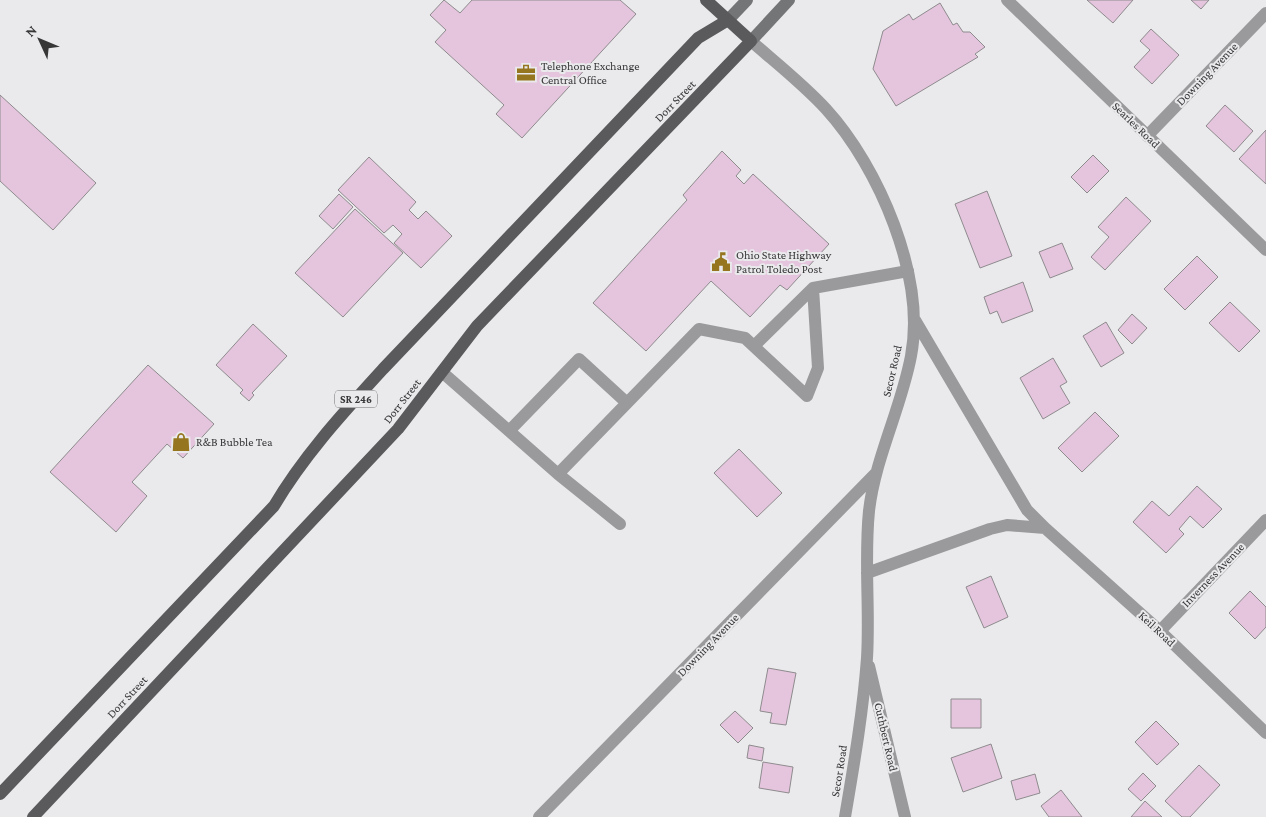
<svg xmlns="http://www.w3.org/2000/svg" width="1266" height="817" viewBox="0 0 1266 817" font-family="'Crimson Pro',serif">
<style>
.building{fill:#e5c5de;stroke:#8e8b8d}
.lines{fill:none;stroke-linecap:round;stroke-linejoin:round}
.lane{stroke:#9a9a9c;stroke-width:12}
.street{stroke:#9a9a9c;stroke-width:12}
.secondary{stroke:#747577;stroke-width:12}
.primary{stroke:#5a5a5d;stroke-width:12}
.labels{text-anchor:middle;stroke-width:4;stroke-linejoin:round;paint-order:stroke}
.shield{fill:#eae9ec;stroke:#6d6c6e;stroke-width:1}
.shield-label{font-size:11px;font-weight:bold;fill:#373738}
.poi-label{font-size:12px;fill:#373738;stroke:#eae9ec;text-anchor:start}
.street-label{font-size:12px;fill:#373738;stroke:#eae9ec}
</style>
<rect width="100%" height="100%" fill="#eae9ec"/>
<path class="building" d="M444,0L460,13L472,0H620L636,14L522,138L496,114L504,105L435,42L446,30L430,15Z
M1087,0H1133L1113,23Z
M1191,0H1209L1201,9Z
M940,3L953,25L957,23L963,32H970L985,47L975,54L978,57L896,106L873,69L883,31L909,14L913,20Z
M1151,29L1179,55L1152,84L1134,67L1150,50L1140,41Z
M0,95L96,183L53,230L0,181Z
M1225,105L1253,131L1234,152L1206,126Z
M1266,130V184L1239,159Z
M722,151L741,170L736,176L744,184L753,174L829,244L787,290L780,285L750,317L711,281L646,351L593,303L687,200L683,195Z
M1093,155L1109,171L1087,193L1071,177Z
M369,157L416,202L409,210L418,219L426,211L452,236L421,268L394,243L402,234L393,225L384,233L338,190Z
M987,191L1012,256L980,268L955,204Z
M339,194L353,207L333,229L319,216Z
M1126,197L1151,221L1105,270L1091,257L1109,237L1098,227Z
M355,209L403,253L343,317L295,273Z
M1062,243L1073,269L1050,278L1039,252Z
M1197,256L1218,277L1185,310L1164,289Z
M1023,282L1033,311L1002,323L997,311L990,314L984,297Z
M1230,302L1260,331L1239,352L1209,323Z
M1132,314L1147,328L1132,344L1118,330Z
M1106,322L1124,353L1101,367L1083,336Z
M253,324L287,356L252,393L254,395L249,401L240,393L243,390L216,365Z
M1053,358L1067,382L1060,386L1070,403L1043,419L1020,378Z
M148,365L214,424L183,458L167,444L132,482L147,496L116,532L50,472Z
M1095,412L1119,436L1082,472L1058,448Z
M739,449L782,493L757,517L714,473Z
M1197,486L1222,509L1203,528L1190,516L1179,529L1184,534L1166,553L1133,522L1152,501L1169,516Z
M991,576L1008,617L984,628L966,587Z
M1250,591L1266,607V627L1255,639L1229,613Z
M768,668L796,673L786,725L770,723L772,713L760,711Z
M951,699H981V728H951Z
M735,711L753,728L738,743L720,725Z
M1156,721L1179,744L1157,765L1135,742Z
M991,744L1002,778L963,792L951,758Z
M749,745L764,748L762,761L747,758Z
M763,762L793,767L789,793L759,788Z
M1199,765L1220,785L1190,817H1182L1165,801Z
M1143,773L1156,786L1141,801L1128,789Z
M1035,774L1040,793L1016,800L1011,781Z
M1061,790L1082,817H1049L1041,806Z
M1145,801L1162,817H1131Z"/>
<g class="lines">
<path class="lane" d="M754,346L813,288
M442,372L558,474L699,329L745,338L807,396L818,368L813,288L908,271
M509,431L579,359L627,403
M558,474L620,524"/>
<path class="street" d="M1007,0L1266,250
M751,41C776,63 803,84 826,109C879,167 926,277 911,356C901,409 875,458 869,511C864,560 870,609 867,658C863,712 854,764 845,817
M1147,136L1266,13
M915,320L1027,510L1045,528
M867,573L990,529L1007,525L1045,528L1160,631L1266,733
M1160,631L1266,520
M869,666L905,817
M539,817L876,473"/>
<path class="secondary" d="M728,20L747,0
M751,41L789,0"/>
<path class="primary" d="M0,794L274,506C304,455 344,412 383,369L698,38L728,20
M33,817L398,429L477,326L751,41L706,0"/>
</g>
<defs>
<g id="office-bare" transform="scale(1.5)"><path d="M-6-3h4V-5.5h4V-3h4V5H-6ZM-1-4.5V-3h2v-1.5ZM-6 0V1H6V0Z" fill="#95751d" stroke="#eae9ec" stroke-width="2.5" paint-order="stroke"/></g>
<g id="civic-bare" transform="scale(1.5)"><path d="M-.6-6.5H3V-4.5H.6V-3L4-1V1h2V6H-6V1h2V-1L-.6-3ZM-1.2 2.5V6h2.4V2.5Z" fill="#95751d" stroke="#eae9ec" stroke-width="2.5" paint-order="stroke"/></g>
<g id="shop-bare" transform="scale(1.5)"><path d="M-5-2.5h2.3a2.7 3.5 0 0 1 5.4 0H5L5.5 6h-11ZM-1.5-2.5h3a1.5 2.3 0 0 0-3 0Z" fill="#95751d" stroke="#eae9ec" stroke-width="2.5" paint-order="stroke"/></g>
</defs>
<g fill-rule="evenodd">
<use href="#office-bare" x="526" y="73"/>
<use href="#civic-bare" x="721" y="262"/>
<use href="#shop-bare" x="181" y="442"/>
</g>
<g class="labels">
<rect class="shield" x="335" y="390.5" width="42" height="17" rx="4"/>
<g class="shield-label">
<text x="356" y="403">SR 246</text>
</g>
<g class="poi-label">
<text x="541" y="70">Telephone Exchange<tspan x="541" dy="14">Central Office</tspan></text>
<text x="736" y="259">Ohio State Highway<tspan x="736" dy="14">Patrol Toledo Post</tspan></text>
<text x="196" y="446">R&amp;B Bubble Tea</text>
</g>
<g class="street-label">
<text transform="translate(1207 74) rotate(-46)" y="4">Downing Avenue</text>
<text transform="translate(675 101) rotate(-46)" y="4">Dorr Street</text>
<text transform="translate(1136 125) rotate(44)" y="4">Searles Road</text>
<text transform="translate(892 371) rotate(-77)" y="4">Secor Road</text>
<text transform="translate(402 401) rotate(-52)" y="4">Dorr Street</text>
<text transform="translate(1213 575) rotate(-46)" y="4">Inverness Avenue</text>
<text transform="translate(1157 629) rotate(43)" y="4">Keil Road</text>
<text transform="translate(708 645) rotate(-46)" y="4">Downing Avenue</text>
<text transform="translate(127 697) rotate(-47)" y="4">Dorr Street</text>
<text transform="translate(886 737) rotate(77)" y="4">Cuthbert Road</text>
<text transform="translate(839 771) rotate(-81)" y="4">Secor Road</text>
</g>
</g>
<g transform="translate(40 40) rotate(314)" stroke="#eae9ec" stroke-width="4" paint-order="stroke">
<path d="M0-4L9 19L0 12L-9 19Z" fill="#373738"/>
<text y="-8" font-size="14" font-weight="bold" text-anchor="middle" fill="#373738">N</text>
</g>
</svg>
